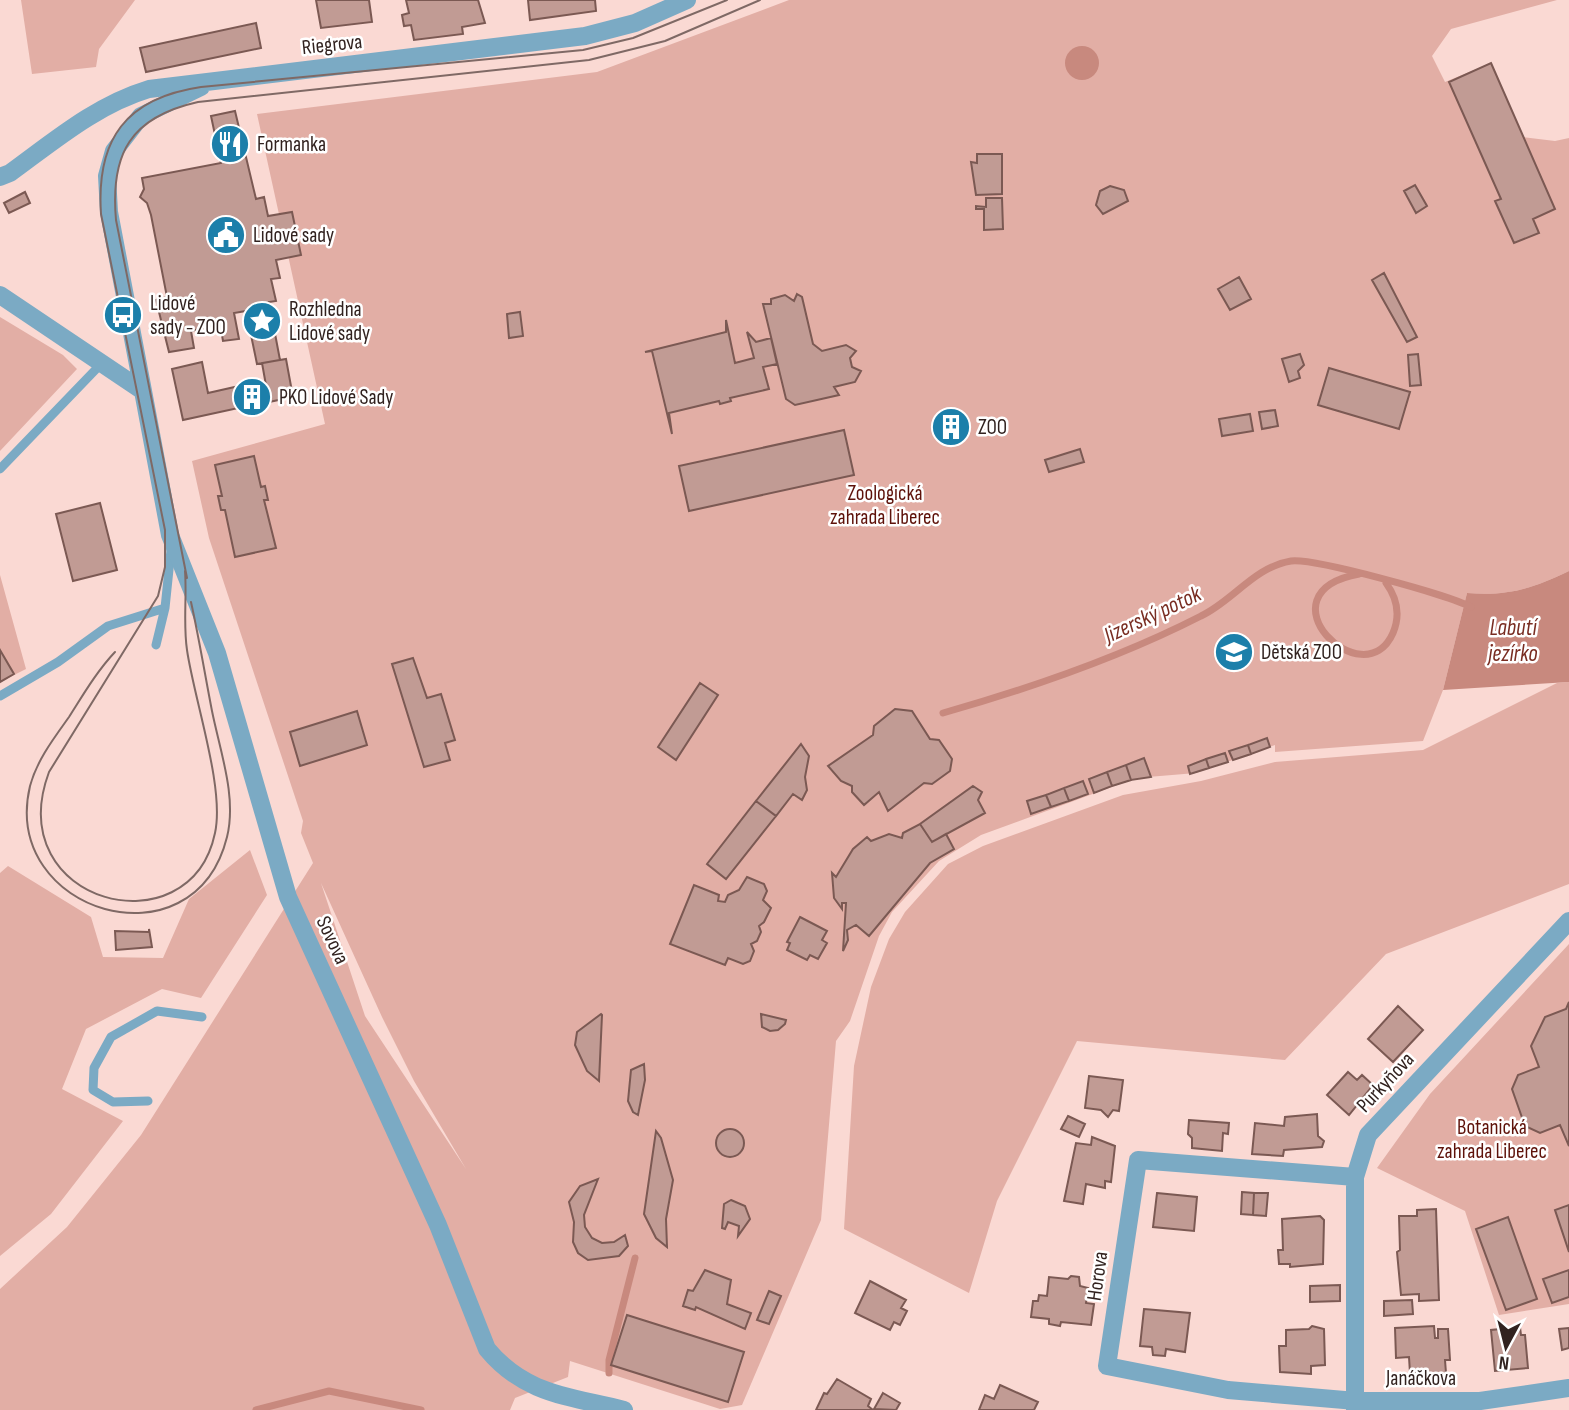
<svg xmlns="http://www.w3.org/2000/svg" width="1569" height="1410" viewBox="0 0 1569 1410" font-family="'Sofia Sans Condensed',sans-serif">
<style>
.green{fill:#e2aea5;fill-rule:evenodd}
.water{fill:#c8897e}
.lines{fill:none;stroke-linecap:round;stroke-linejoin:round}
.stream{stroke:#c8897e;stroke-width:7}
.building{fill:#c19b94;stroke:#7b5953;stroke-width:2}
.service{stroke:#7baac4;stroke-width:9}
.minor{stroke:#7baac4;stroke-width:18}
.tram{stroke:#7f6965;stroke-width:2}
.labels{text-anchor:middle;stroke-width:5;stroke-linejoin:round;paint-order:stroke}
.street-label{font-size:21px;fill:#31221f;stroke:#fff}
.poi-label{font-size:21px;fill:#31221f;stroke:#fff;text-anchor:start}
.park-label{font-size:21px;fill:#5e120a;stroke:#fff}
.water-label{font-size:23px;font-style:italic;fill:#792d22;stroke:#fff}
</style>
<rect width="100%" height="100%" fill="#fad9d3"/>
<path class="green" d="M21,0H135L99,49L96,67L32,74Z
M789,0H1557L1451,29L1432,56L1445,82L1491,63L1523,137L1555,141L1569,138V571C1531,589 1509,596 1467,593L1443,690L1423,741L1275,752V745L1196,773L1136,778L981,835L939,861L892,912L879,936L850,1021L836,1041L821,1220L742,1405L720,1409L570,1361L568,1377L515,1398L510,1410H0V1289L67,1227L141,1135L313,863L301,833L303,821L209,538L192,461L325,424L257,114L597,72ZM321,883L382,1017L414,1081L466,1169L365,1016Z
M0,317L63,355L77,369L0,451Z
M0,575L26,669L0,682Z
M1569,682V884L1386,954L1285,1060L1077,1041L997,1201L969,1293L844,1229L854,1066L871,987L889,939L905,912L948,864L983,846L1123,795L1201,781L1275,762L1423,750L1557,683Z
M250,850L267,895L201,998L162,989L86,1029L62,1089L123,1121L51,1214L0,1256V873L8,866L91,917L103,957L163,958L189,899Z
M1569,944V1304L1499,1315L1465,1211L1377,1168L1430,1094Z"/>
<path class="water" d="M1065 63a17 17 0 1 1 34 0a17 17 0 1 1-34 0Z
M1569,571V682L1443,690L1467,593C1509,596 1531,589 1569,571Z"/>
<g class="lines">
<path class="stream" d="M1359,574C1256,593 1364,699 1393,633C1401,614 1397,598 1386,583
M943,713C1031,688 1119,658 1201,616C1233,601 1254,567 1291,561C1314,558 1449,595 1471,607
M609,1373V1360L635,1258
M256,1410L329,1391L421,1410"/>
</g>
<path class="building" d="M316,0H369L372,22L321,28Z
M406,0H478L485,23L462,27L463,34L414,40L411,25L404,26L402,15L409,13Z
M528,0H595L596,11L530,20Z
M256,23L261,48L146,72L140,48Z
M1491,63L1555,209L1533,219L1539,233L1514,243L1495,201L1501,199L1449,82Z
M235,111L256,199L264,197L268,216L292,212L301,255L276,260L280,278L271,279L276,301L269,302L280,360L257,364L246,311L234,313L239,339L223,341L220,324L191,331L194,348L169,352L156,300L167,297L151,215L147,203L140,197L144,189L142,178L221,163L211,116Z
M977,154H1002V194L976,195L971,162L977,163Z
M1415,185L1427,206L1416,213L1404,191Z
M1110,186L1124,190L1128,201L1103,214L1096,205L1100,191Z
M25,192L30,203L9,213L4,203Z
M986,198H1002L1003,229L984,230V209H976V206L986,207Z
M1384,273L1417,337L1407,342L1372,280Z
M1239,277L1251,299L1230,310L1218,289Z
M797,294L802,297L813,344L822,351L846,345L856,351L850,358L852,367L861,371L855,382L834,387L839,395L795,405L786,399L763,304H771V299L785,295L794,301Z
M520,312L523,336L509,338L507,314Z
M726,320L735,363L754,358L747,332L756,342L771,338L777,364L763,367L769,389L730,398L731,401L720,404L719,401L669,413L672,434L652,351L645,352L726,332Z
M1300,354L1304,365L1298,371L1300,378L1289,382L1282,359Z
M1418,354L1421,385L1410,386L1408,355Z
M286,359L293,397L269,402L262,363Z
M202,362L208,393L239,386L243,407L183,420L172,369Z
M1329,368L1410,392L1399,429L1318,405Z
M261,387L264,403L243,407L240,391Z
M1275,410L1278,426L1262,429L1259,412Z
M1250,414L1253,431L1222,436L1219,419Z
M958,415L962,437L944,440L940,418Z
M844,430L854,475L689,511L679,466Z
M1080,449L1084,462L1049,472L1045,460Z
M254,456L261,487L265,486L268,500H264L276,548L235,557L225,510H221L218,496H222L215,465Z
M100,503L117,570L73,581L56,514Z
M0,650L14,674L0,682Z
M413,658L427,698L441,694L455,740L445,743L450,760L424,767L392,664Z
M700,683L718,695L676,760L658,747Z
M895,709L912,711L930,739L939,740L952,759L950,771L932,784L924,783L888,811L879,792L864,805L852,792V786L841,781L828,766L873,735L874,726Z
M357,711L367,745L300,766L290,732Z
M1267,738L1270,747L1251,754L1248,745Z
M801,744L809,756L805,777L807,790L802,800L793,794L776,816L756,801Z
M1248,745L1251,754L1233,760L1229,751Z
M1225,753L1228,762L1209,768L1206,759Z
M1144,758L1151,777L1131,780L1126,765Z
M1206,759L1209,768L1190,774L1188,766Z
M1126,765L1131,780L1112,786L1107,772Z
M1107,772L1112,786L1094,793L1089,779Z
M1083,781L1088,794L1069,801L1064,788Z
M973,786L982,792L978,800L985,813L932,842L920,824Z
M1064,788L1069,801L1051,807L1046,795Z
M1046,795L1051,807L1031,814L1027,801Z
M756,801L776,816L726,879L707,864Z
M920,824L932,842L946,834L954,849L930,863L869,936L856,925L847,930L848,940L843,951L846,903H842V909L834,898L832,873L836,877L853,849L867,837L871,841L889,834L902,838L903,833Z
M747,877L764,884L767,891L763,900L771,908L764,922L759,926L761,932L757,941L751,944L754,951L750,961L743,964L728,958L725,965L670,944L694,885L719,895L718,901L725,902L728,895L739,890Z
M800,917L827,931L822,940L827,943L818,959L810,955L807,960L787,950L790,943L787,942Z
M149,929L152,947L116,950L115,931L149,932Z
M1569,1002V1146L1560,1125L1540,1133L1525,1126L1512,1089L1518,1075L1539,1067L1531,1046L1545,1017L1566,1009Z
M1398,1006L1423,1030L1393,1062L1368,1039Z
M601,1014L602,1015L599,1081L587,1071L575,1045L577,1032Z
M761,1014L786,1020L785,1024L778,1030L770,1031L762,1027Z
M644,1064L645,1080L638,1115L633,1112L628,1101L631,1070Z
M1348,1072L1357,1080L1362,1075L1373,1085L1349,1115L1327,1095Z
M1089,1076L1123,1080L1119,1111L1113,1110L1108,1117L1101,1110L1085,1108Z
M1317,1114L1318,1136L1324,1141L1322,1147L1284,1150L1283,1156L1252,1154L1255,1123L1284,1126L1285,1117Z
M1068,1116L1085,1124L1079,1137L1061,1129Z
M1189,1120L1229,1123L1228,1134L1223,1133L1222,1151L1192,1148V1138L1188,1134Z
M716 1143a14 14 0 1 1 28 0a14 14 0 1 1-28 0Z
M656,1131L661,1138L673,1180L666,1219L667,1247L656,1238L644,1214Z
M1092,1137L1115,1146L1111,1182L1105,1181V1188L1086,1184L1083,1204L1064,1201L1076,1143L1091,1145Z
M598,1179L584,1215L585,1227L592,1238L602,1243L614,1242L625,1235L628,1246L619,1256L588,1260L578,1253L573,1242L574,1222L569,1202L580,1186Z
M1242,1192L1254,1193L1253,1215L1241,1214Z
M1157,1193L1197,1197L1194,1231L1153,1227Z
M1254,1193H1268L1266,1216L1253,1215Z
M731,1200L745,1206L750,1219L738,1236L739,1226L728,1222L725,1229L722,1228L724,1204Z
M1569,1205V1252L1555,1210Z
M1436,1209L1439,1300L1419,1301V1294L1401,1295L1397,1252L1400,1250L1399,1216H1417V1210Z
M1320,1216L1324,1220L1323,1264L1290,1267V1264H1279L1278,1250H1283L1282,1219Z
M1508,1217L1537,1299L1506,1310L1476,1229Z
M705,1270L731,1280L727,1304L751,1313L745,1329L696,1307L695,1310L683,1306L688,1290L693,1291Z
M1569,1270V1297L1552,1303L1543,1279Z
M1071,1276L1079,1277L1080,1286L1088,1288L1086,1303L1094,1304L1091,1325L1061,1322L1060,1326L1049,1324V1319L1031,1317L1033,1301H1038L1039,1295L1047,1296L1049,1277L1068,1279Z
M870,1281L906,1300L901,1308L907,1311L900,1325L894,1322L890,1330L855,1313Z
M1340,1285V1301L1310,1302V1286Z
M769,1291L781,1296L769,1324L757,1320Z
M1412,1300L1413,1314L1384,1316V1301Z
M1144,1309L1190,1313L1185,1352L1166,1349L1165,1356L1153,1355L1152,1347L1140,1346Z
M627,1315L744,1352L728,1402L611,1365Z
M1312,1326L1324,1329L1325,1365L1311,1366V1374L1280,1372L1279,1346H1286V1330L1309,1329Z
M1434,1326L1435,1338H1438V1329H1448L1450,1360H1445L1446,1373L1420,1376L1419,1373H1410L1409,1357L1396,1358L1395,1328Z
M1520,1327L1521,1335H1525L1528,1368L1495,1371L1491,1330Z
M1569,1328V1348L1562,1350L1559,1329Z
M837,1379L871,1399L868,1406L873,1410H816L824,1393L827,1394Z
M1000,1385L1038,1402L1034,1410H979L985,1395L994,1399Z
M883,1393L900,1403L896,1410L874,1409Z"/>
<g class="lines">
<path class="service" d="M0,469L101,364
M156,645L165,608L171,550
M0,696L58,662L108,626L165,608
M148,1101L113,1102L93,1090L94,1068L111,1037L157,1011L202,1017"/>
<path class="minor" d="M0,177L10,173C54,141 96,105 149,89L585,36L635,23L687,0
M0,295L143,391L170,535L217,653L288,897L438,1225L487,1349C525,1395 569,1396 624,1410
M143,391L109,212L107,176L114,151L141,116L201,87
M1355,1177L1138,1160L1107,1366L1228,1390L1356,1401H1480L1569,1388
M1355,1410V1177L1368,1135L1569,921"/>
<path class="tram" d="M185,571C187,598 183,623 187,650C194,699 225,788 215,833C190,952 0,904 49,772L158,596L165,567V530L101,214C96,139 126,98 201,87L583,50L633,38L727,0
M187,578L116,220C110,153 131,117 198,102L589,60L665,41L760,0
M115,652C97,671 83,695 69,717C54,738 37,760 30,786C0,913 194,970 227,837C237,797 220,751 212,711C205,675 199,638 191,602"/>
</g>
<defs>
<g id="restaurant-disc" transform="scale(2.0125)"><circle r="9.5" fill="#1c7faa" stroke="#fff"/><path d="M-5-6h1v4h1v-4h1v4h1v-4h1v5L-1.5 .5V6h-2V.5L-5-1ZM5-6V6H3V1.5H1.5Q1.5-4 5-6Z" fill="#fff"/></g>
<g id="civic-disc" transform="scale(2.0125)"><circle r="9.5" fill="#1c7faa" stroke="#fff"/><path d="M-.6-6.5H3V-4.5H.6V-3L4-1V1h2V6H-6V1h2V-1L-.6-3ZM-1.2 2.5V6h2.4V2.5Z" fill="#fff"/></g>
<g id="bus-disc" transform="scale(2.0125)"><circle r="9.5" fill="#1c7faa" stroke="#fff"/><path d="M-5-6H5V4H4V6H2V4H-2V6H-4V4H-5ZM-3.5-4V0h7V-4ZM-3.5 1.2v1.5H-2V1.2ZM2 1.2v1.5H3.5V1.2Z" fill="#fff"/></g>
<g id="sight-disc" transform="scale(2.0125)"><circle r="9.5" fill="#1c7faa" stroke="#fff"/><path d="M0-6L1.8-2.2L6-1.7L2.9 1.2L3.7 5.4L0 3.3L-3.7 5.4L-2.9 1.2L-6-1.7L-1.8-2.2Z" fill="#fff"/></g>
<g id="building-disc" transform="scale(2.0125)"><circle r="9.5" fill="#1c7faa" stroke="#fff"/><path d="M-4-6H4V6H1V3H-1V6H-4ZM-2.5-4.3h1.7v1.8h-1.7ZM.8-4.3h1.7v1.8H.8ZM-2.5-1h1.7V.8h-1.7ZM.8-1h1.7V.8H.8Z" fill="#fff"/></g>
<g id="school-disc" transform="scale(2.0125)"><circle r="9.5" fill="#1c7faa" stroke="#fff"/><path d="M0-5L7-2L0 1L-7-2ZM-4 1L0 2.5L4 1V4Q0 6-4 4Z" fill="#fff"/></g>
</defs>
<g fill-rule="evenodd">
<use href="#restaurant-disc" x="230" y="144"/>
<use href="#civic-disc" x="226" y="235"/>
<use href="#bus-disc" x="123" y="315"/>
<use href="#sight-disc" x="262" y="321"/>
<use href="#building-disc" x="252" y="397"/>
<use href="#building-disc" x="951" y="427"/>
<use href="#school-disc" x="1234" y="652"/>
</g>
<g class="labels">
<g class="street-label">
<text transform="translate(332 44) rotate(-6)" y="7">Riegrova</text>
<text transform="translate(333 940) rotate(65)" y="7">Sovova</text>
<text transform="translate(1385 1082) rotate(-47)" y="7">Purkyňova</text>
<text transform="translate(1097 1276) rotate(-82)" y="7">Horova</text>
<text x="1421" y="1385">Janáčkova</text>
</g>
<g class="poi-label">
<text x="257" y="151">Formanka</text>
<text x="253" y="242">Lidové sady</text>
<text x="150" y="310">Lidové<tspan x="150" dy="24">sady - ZOO</tspan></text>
<text x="289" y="316">Rozhledna<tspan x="289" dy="24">Lidové sady</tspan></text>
<text x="279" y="404">PKO Lidové Sady</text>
<text x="978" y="434">ZOO</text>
<text x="1261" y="659">Dětská ZOO</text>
</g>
<g class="park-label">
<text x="885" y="500">Zoologická<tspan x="885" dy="24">zahrada Liberec</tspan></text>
<text x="1492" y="1134">Botanická<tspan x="1492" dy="24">zahrada Liberec</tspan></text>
</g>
<g class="water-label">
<text transform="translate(1152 614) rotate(-25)" y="8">Jizerský potok</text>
<text x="1513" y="635">Labutí<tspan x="1513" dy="26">jezírko</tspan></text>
</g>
</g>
<g transform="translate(1506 1347) rotate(187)" stroke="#ffffff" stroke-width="5" paint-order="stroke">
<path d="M0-5L12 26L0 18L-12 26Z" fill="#31221f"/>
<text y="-10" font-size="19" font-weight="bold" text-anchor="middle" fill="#31221f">N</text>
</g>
</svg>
